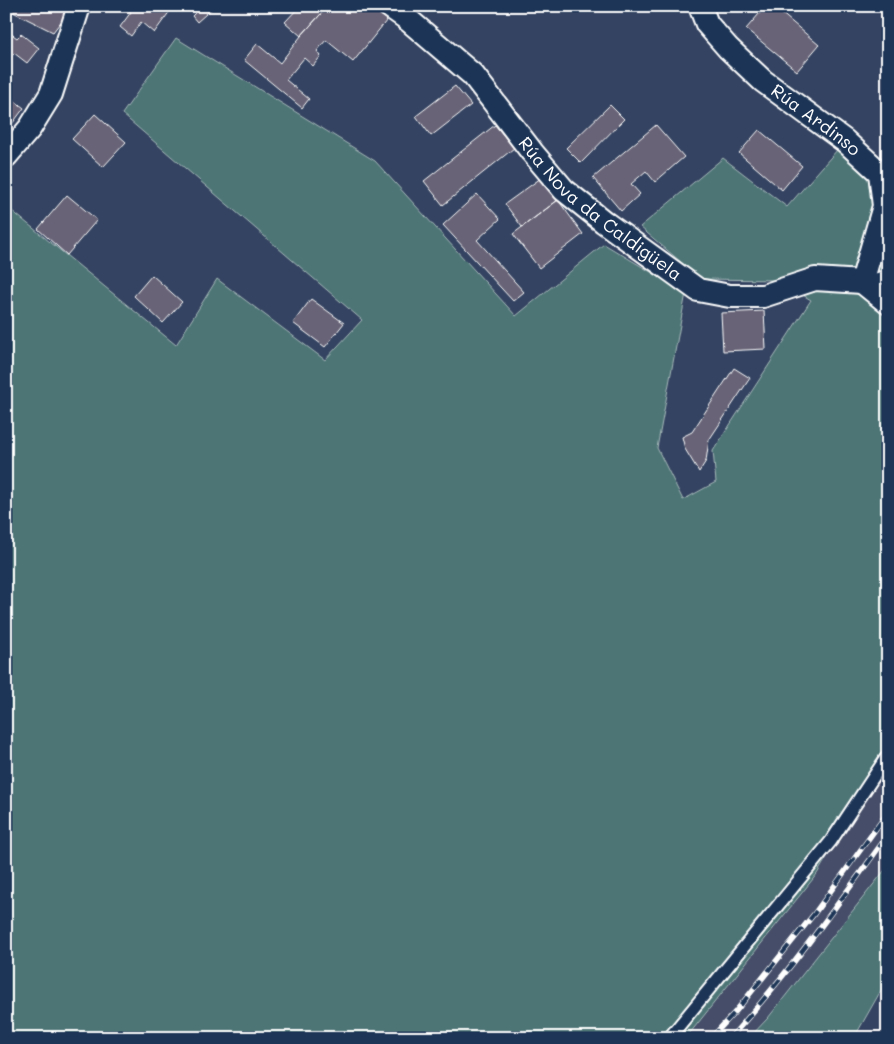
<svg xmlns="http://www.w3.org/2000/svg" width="894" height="1044" viewBox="0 0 894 1044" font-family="Mali,sans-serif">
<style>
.built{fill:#444d68}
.green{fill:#4e7476;stroke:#a6baba}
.building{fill:#686377;stroke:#fff}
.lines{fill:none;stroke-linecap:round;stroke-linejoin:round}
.lane-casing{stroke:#fff;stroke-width:15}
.street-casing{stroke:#fff;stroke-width:26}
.lane{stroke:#1d3557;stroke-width:11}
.street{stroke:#1d3557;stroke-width:22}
.rail-casing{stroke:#fff;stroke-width:5.5}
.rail{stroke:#1d3557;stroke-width:4;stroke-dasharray:11;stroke-linecap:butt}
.labels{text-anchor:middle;stroke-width:4;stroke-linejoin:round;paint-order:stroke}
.street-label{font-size:18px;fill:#fff;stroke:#1d3557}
</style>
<rect width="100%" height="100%" fill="#344361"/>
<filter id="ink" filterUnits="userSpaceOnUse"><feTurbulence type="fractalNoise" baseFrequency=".02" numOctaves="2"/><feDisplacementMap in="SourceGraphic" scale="10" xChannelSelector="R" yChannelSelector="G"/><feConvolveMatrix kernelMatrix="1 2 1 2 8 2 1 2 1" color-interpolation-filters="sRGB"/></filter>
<g filter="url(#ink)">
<path class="built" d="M888,754V866L768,1018L749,1038H686L817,874Z"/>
<path class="green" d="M176,38L375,161L516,316L604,244L686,293L657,448L683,500L716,482L713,451L811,300L778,280L701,279L640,227L723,158L787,207L845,141L888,161V754L817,874L686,1038H6V206L176,345L217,279L325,360L362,320L122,114Z
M888,866V978L854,1038H749L768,1018Z"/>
<path class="building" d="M8,6H73L53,32L7,9Z
M123,6H161L170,11L154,33L141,22L131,36L120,27L131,12Z
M202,6H215L197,22L192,16Z
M328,6H371L387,20L353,62L326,40L317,51L321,56L313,66L304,58L286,80L309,99L302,108L244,60L257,44L280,63L301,36Z
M328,6L301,36L285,22L300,6Z
M766,6H773L819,45L797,71L746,29Z
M6,30L17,38L21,34L39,48L27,63L14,53L8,60L6,58Z
M455,86L471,105L431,136L416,116Z
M6,94L24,108L6,132Z
M610,105L624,119L581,163L566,148Z
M95,114L126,142L103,167L72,139Z
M495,125L514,148L443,205L424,181Z
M656,125L684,157L655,182L646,171L631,184L640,194L621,211L593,178Z
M759,130L802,166L782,190L739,153Z
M541,178L558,200L522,227L505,204Z
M477,194L500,219L477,240L524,292L513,301L443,225Z
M67,195L97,220L67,255L38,229Z
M558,200L583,234L539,268L513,234Z
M152,275L182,302L163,323L134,296Z
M311,299L344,323L325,347L293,323Z
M764,311L766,349L723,351L721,313Z
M734,368L750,378L709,440L706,461L699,472L685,449L682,437L692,432Z"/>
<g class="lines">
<g class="lane-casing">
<path id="lane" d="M863,282L888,276
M669,1038L831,841L888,755"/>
</g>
<g class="street-casing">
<g id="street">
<path id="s1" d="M389,6L406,18L473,75L532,152L564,190L604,222L698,290L730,296H763L815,279L862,282"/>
<path id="s2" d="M700,6L707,24L728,48L763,81L845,141L880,173L884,206L862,282"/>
<path d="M6,156L30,128L51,94L79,6"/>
<path d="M862,282L888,303"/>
</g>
</g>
<use href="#lane" class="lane"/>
<use href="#street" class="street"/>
<g class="rail-casing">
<path id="rail" d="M711,1038L736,1011L814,914L888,812
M730,1038C788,974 838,904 888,835"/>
</g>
<use href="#rail" class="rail"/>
</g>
</g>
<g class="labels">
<g class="street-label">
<text dy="6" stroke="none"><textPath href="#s2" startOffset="165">Rúa Ardinso</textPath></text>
<text dy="6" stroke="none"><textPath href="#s1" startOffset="295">Rúa Nova da Caldigüela</textPath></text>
</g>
</g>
<rect width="894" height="1044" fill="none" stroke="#1d3557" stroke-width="25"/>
<rect x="12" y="12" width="869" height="1019" fill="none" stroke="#fff" stroke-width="2" filter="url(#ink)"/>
</svg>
